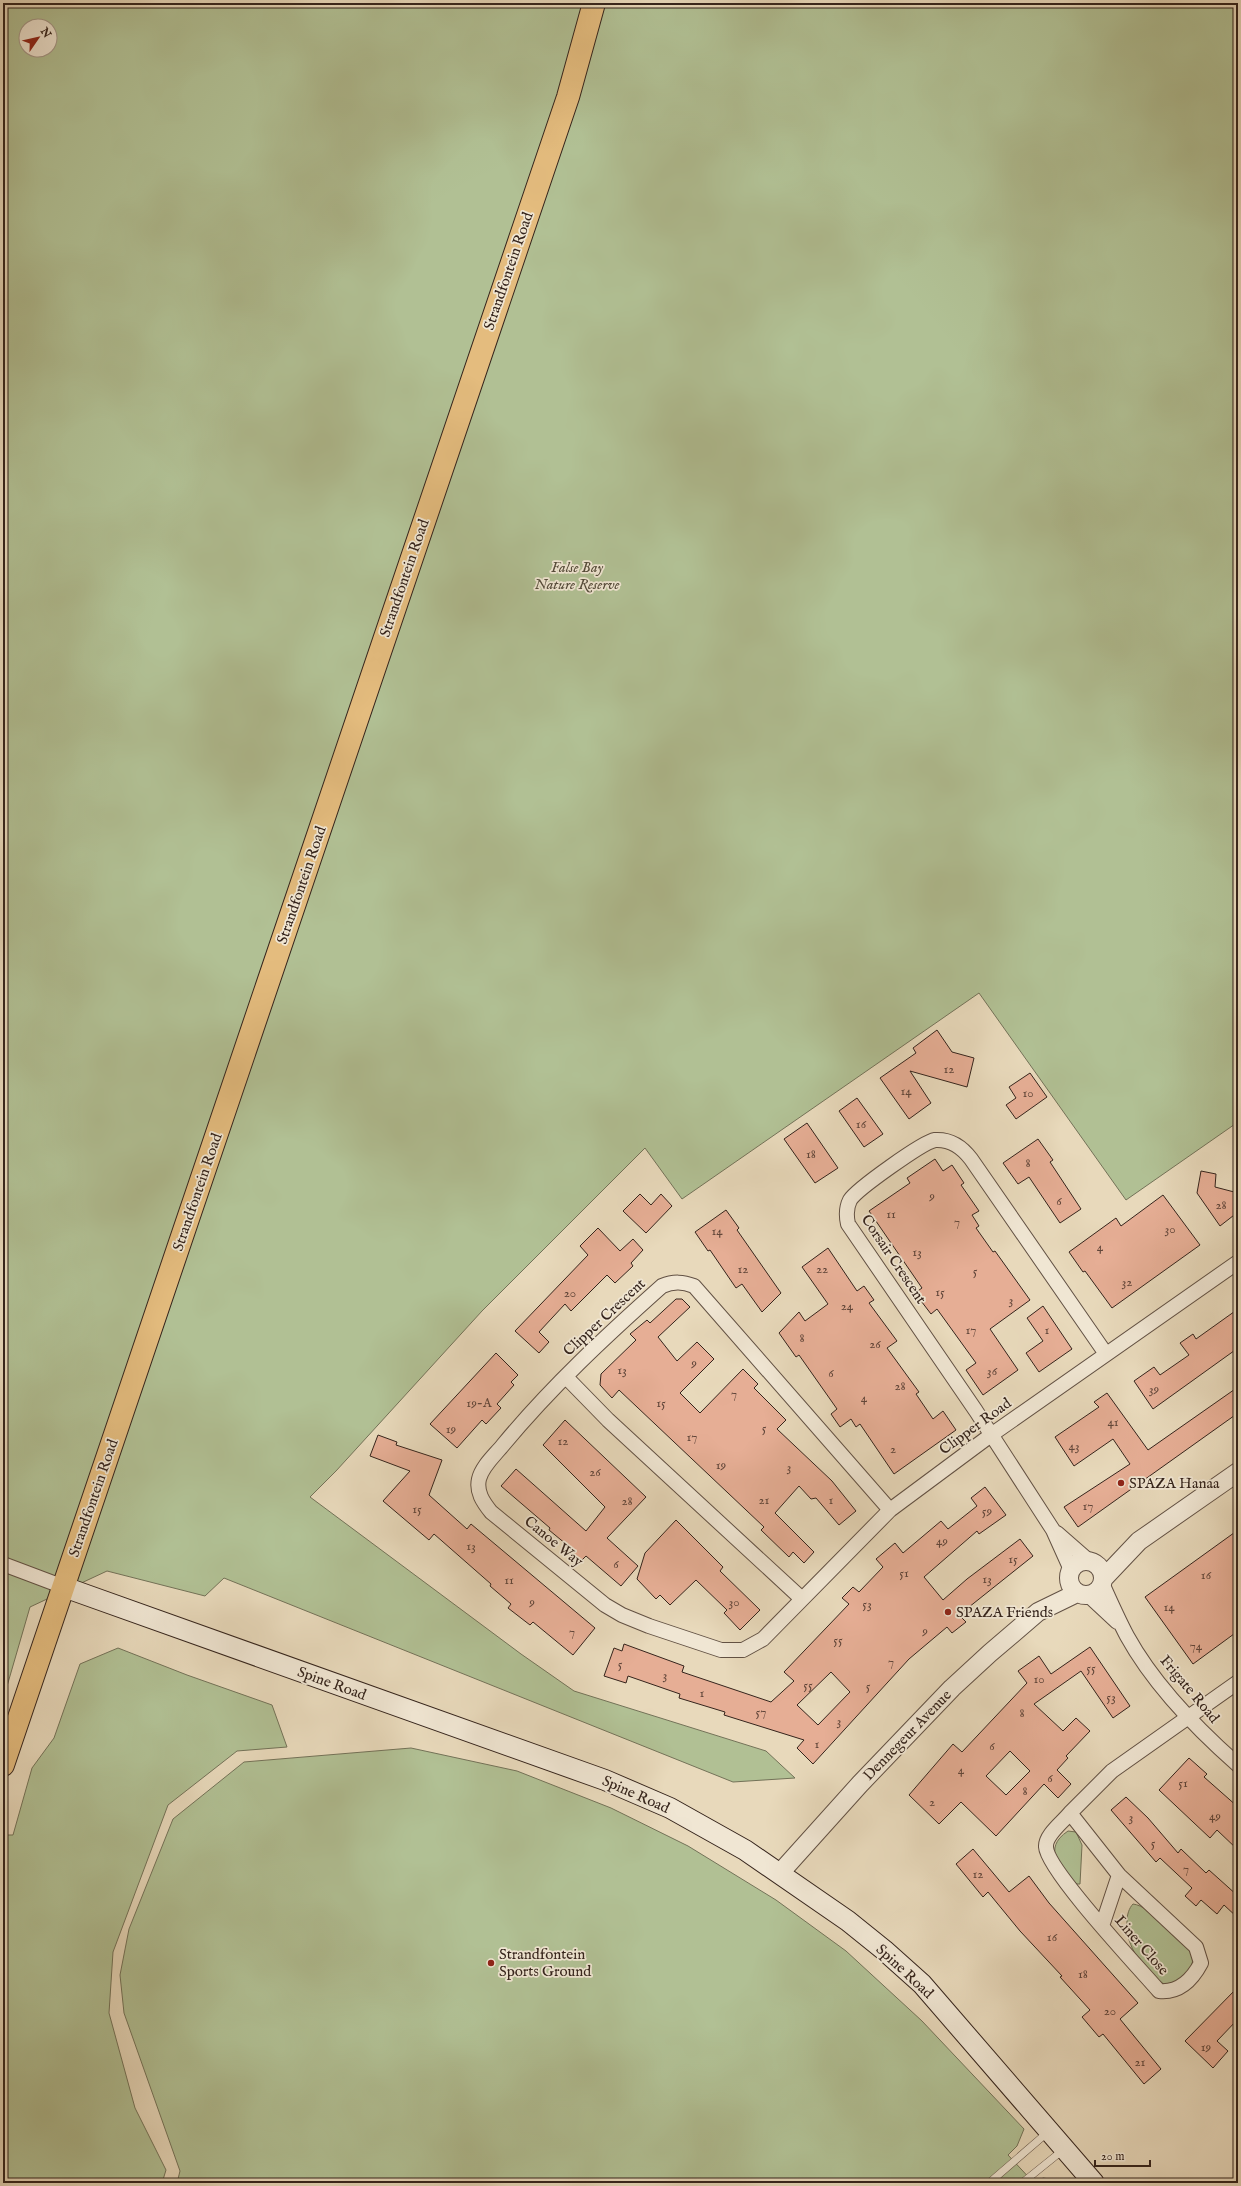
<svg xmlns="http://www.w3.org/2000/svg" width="1241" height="2186" viewBox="0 0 1241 2186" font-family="'IM FELL English',serif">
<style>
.green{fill:#b1c094;stroke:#737258;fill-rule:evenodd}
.building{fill:#e6ae95;stroke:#35241c;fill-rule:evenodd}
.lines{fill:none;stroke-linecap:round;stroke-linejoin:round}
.service-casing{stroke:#625144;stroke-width:8}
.minor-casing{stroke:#625144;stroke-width:16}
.tertiary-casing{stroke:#625144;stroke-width:20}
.secondary-casing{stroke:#35241c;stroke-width:22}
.primary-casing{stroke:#35241c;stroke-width:24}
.service{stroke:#f0e6d3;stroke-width:7}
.minor{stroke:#f0e6d3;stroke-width:14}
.tertiary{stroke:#f0e6d3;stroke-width:18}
.secondary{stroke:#f0e6d3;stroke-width:20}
.primary{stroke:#e4bc7e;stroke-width:22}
.poi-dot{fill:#8f2418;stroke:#f0e6d3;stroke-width:1.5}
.labels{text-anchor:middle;stroke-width:3.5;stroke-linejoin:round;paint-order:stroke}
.number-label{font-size:13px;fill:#61463a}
.street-label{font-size:15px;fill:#35241c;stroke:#f0e6d3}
.park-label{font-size:15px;font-style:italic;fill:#544b3a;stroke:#f0e6d3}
.poi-label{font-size:15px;fill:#35241c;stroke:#f0e6d3;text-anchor:start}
</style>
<rect width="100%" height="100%" fill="#e8d9bb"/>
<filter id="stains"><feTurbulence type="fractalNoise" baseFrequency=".005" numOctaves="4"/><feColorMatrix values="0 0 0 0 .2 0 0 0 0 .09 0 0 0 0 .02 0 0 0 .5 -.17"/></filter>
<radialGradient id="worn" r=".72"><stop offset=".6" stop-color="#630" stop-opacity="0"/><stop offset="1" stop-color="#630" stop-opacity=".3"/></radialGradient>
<path class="green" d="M3,3H1238V1122L1126,1200L979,993L682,1199L645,1148L482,1311L336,1471L310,1497L521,1654L574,1691L766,1751L795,1778L733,1782L224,1578L205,1596L107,1571L30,1607L3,1700ZM26,26H50V50H26Z
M118,1648L187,1675L272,1705L287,1747L237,1751L168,1805L113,1952L109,2013L135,2108L166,2170L162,2183H3V1835H13L32,1768L54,1738L80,1664Z
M411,1748L517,1771L611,1808L688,1846L776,1900L846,1951L922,2021L1024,2129L1017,2146L1008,2155L1034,2183H177L180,2171L124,2013L120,1975L129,1929L173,1819L244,1762Z
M1068,1831L1076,1832L1082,1845L1080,1884H1077C1061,1868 1041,1849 1068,1831Z
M1133,1904C1151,1906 1179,1939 1192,1952C1196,1971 1182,1982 1165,1985C1144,1969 1125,1948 1127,1921C1127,1915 1129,1908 1133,1904Z
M1043,2178L1055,2180L1058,2183H1036Z"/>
<path class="building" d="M937,1030L952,1052L974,1058L967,1087L910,1071L931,1103L909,1119L880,1078L916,1053L913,1048Z
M1030,1073L1047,1097L1016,1119L1006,1105L1016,1098L1009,1087Z
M857,1098L883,1134L864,1147L839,1111Z
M807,1123L838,1168L815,1183L784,1139Z
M1038,1139L1053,1160L1050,1162L1081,1209L1060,1223L1029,1177L1018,1184L1003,1163Z
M935,1159L943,1171L952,1165L964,1183L961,1185L979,1211L972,1215L979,1226L976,1228L993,1252L995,1251L1030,1300L990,1329L1018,1370L983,1395L966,1370L976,1363L937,1309L931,1314L915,1293L922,1288L869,1211L910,1183L907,1178Z
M1201,1171L1216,1174L1215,1187L1238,1193V1212L1220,1226L1197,1193Z
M640,1194L651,1205L661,1194L672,1206L646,1233L623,1211Z
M1163,1195L1200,1245L1112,1308L1085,1271L1083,1272L1069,1252L1116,1218L1121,1226Z
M726,1210L739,1228L737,1230L781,1293L762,1312L742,1284L736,1288L710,1250L708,1251L695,1232Z
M598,1228L620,1251L633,1239L643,1250L631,1263L633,1266L615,1283L607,1275L571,1311L565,1304L539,1332L549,1342L539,1353L515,1331L588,1255L580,1246Z
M828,1248L857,1291L864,1286L874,1300L869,1303L897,1341L887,1348L919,1392L916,1394L933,1419L943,1411L956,1430L894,1474L860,1424L856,1427L851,1419L840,1427L831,1414L837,1409L799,1355L796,1357L779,1333L799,1312L805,1321L828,1304L802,1267Z
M676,1299H682L690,1307L658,1337L677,1361L697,1342L714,1359L680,1393L700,1413L743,1369L758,1384L754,1388L786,1420L777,1429L832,1481L856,1511L839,1525L816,1498L811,1499L799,1486L775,1513L814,1552L804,1563L793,1552L789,1557L761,1530L764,1527L619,1390L612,1398L600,1385L601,1374L636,1340L630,1334L647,1320L650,1323Z
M1043,1306L1072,1349L1039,1372L1026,1353L1043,1341L1027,1318Z
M1238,1309V1348L1153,1409L1134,1381L1154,1367L1160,1375L1189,1355L1180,1343L1193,1334L1196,1339Z
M496,1353L518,1375L511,1382L514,1385L497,1404L501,1408L486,1424L482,1420L457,1448L430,1424Z
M1238,1387V1413L1078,1527L1064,1507L1130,1464L1113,1439L1074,1466L1055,1437L1099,1407L1094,1402L1107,1393L1148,1450Z
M565,1420L646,1497L607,1538L638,1566L621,1586L586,1556L581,1561L570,1551L572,1549L549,1530L550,1528L501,1486L516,1469L586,1531L605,1507L543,1445Z
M378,1435L397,1442L396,1445L442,1460L429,1495L467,1529L471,1524L595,1628L573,1655L533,1622L530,1625L508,1608L511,1604L490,1586L491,1584L434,1534L429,1540L383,1501L410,1471L370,1456Z
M985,1487L1006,1515L979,1534L977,1531L924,1577L943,1600L967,1579L1020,1539L1033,1556L959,1615L966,1622L952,1633L947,1627L909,1659L813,1764L797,1748L804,1740L724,1715L725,1712L679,1698L680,1694L628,1676L626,1683L604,1676L614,1648L622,1651L624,1644L684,1666L682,1672L771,1702L794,1681L784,1672L849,1604L842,1598L853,1587L859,1592L883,1567L876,1559L895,1543L903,1553L941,1521L948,1529L977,1506L971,1498ZM831,1672L850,1692L818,1725L797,1705Z
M676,1520L723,1567L720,1571L760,1610L740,1630L724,1613L727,1610L696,1580L670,1605L660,1595L656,1599L637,1579L645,1553Z
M1238,1530V1631L1193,1664L1145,1597Z
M1090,1647L1130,1706L1113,1718L1081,1671L1034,1704L1063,1731L1076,1718L1090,1731L1066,1756L1068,1758L1057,1770L1071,1784L1058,1798L1044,1784L996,1836L961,1802L939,1824L909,1795L953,1744L962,1752L1027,1683L1018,1671L1039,1656L1051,1674ZM1010,1751L1030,1771L1006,1795L986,1776Z
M1189,1758L1207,1774L1204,1777L1238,1807V1850L1217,1830L1210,1838L1159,1790Z
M1126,1797L1148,1818L1178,1853L1181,1849L1206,1873L1209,1870L1238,1896V1918L1224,1905L1217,1914L1201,1900L1196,1906L1185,1896L1192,1888L1160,1858L1156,1862L1111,1810Z
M973,1849L1009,1892L1029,1876L1049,1903L1138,2003L1120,2019L1161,2069L1144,2084L1103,2034L1099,2037L1082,2017L1090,2010L1060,1977L1062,1976L1020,1931L988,1892L983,1897L956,1864Z
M1238,1987V2019L1217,2041L1228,2051L1213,2068L1185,2041Z"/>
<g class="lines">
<g class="service-casing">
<path id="service" d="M989,2183L1048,2132
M1022,2183L1063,2150"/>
</g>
<g class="minor-casing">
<path id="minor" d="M566,1377L608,1420L802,1599
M890,1510L694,1286C683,1282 674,1281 662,1286C606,1336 551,1387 503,1445C495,1455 482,1466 479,1479C476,1492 483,1502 491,1512L605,1605L622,1615L649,1626L721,1650H743L763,1639L890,1510L991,1435L1238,1262
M1057,1533L1089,1561
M3,1564L64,1587
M1071,1570L1053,1530L976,1411L848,1224C846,1215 846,1208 850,1200C857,1189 923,1142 935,1140C951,1139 962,1147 971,1159L1106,1354
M1102,1583C1110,1601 1118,1619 1127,1636C1154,1685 1196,1728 1238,1765
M1088,1595L1117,1622
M1070,1813C1063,1822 1045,1835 1046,1847C1047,1870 1140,1969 1159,1991C1179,1993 1192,1980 1201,1963L1196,1947L1119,1875L1070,1813L1112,1771L1238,1682
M1102,1926L1119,1875"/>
</g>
<g class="tertiary-casing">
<path id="tertiary" d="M1069 1578a17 17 0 1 1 34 0a17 17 0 1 1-34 0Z
M1103,1579L1139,1541L1238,1472
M780,1873L860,1784L952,1688L990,1653L1038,1612L1077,1593"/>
</g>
<g class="secondary-casing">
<path id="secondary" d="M64,1587L605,1780L670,1808L745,1850L848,1921L884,1950L922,1984L1094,2183"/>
</g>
<g class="primary-casing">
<path id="primary" d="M3,1765L568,97L594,3"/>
</g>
<use href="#service" class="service"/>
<use href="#minor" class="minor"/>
<use href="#tertiary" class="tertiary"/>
<use href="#secondary" class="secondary"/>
<use href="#primary" class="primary"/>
</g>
<g class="poi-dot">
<circle cx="1121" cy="1483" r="4"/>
<circle cx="948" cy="1612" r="4"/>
<circle cx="491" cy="1963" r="4"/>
</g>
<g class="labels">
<g class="number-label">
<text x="949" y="1073">12</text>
<text x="906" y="1095">14</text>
<text x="1028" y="1097">10</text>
<text x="861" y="1128">16</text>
<text x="811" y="1158">18</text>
<text x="1028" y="1167">8</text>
<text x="932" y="1200">9</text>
<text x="1059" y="1205">6</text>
<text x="1221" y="1209">28</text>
<text x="891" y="1218">11</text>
<text x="957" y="1226">7</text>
<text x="1170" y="1233">30</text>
<text x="717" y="1235">14</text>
<text x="1100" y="1251">4</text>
<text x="917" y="1256">13</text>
<text x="743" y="1273">12</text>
<text x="822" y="1273">22</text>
<text x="975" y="1275">5</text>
<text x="1127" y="1286">32</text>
<text x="940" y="1296">15</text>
<text x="570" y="1297">20</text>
<text x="1011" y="1304">3</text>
<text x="847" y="1310">24</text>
<text x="971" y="1334">17</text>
<text x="1047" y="1334">1</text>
<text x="802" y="1342">8</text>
<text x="875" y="1348">26</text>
<text x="694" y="1367">9</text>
<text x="622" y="1374">13</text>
<text x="992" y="1375">36</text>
<text x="831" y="1377">6</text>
<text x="900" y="1390">28</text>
<text x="1154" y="1393">39</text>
<text x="734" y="1398">7</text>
<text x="864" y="1402">4</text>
<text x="479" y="1407">19-A</text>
<text x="661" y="1407">15</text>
<text x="1113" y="1426">41</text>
<text x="764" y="1432">5</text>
<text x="451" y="1433">19</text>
<text x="692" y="1441">17</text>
<text x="563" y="1445">12</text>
<text x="1074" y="1450">43</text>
<text x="893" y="1453">2</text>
<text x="721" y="1469">19</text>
<text x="789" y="1471">3</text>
<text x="595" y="1476">26</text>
<text x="764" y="1504">21</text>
<text x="831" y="1504">1</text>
<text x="627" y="1505">28</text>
<text x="1088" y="1510">17</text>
<text x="417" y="1513">15</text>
<text x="987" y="1515">59</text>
<text x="942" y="1545">49</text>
<text x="471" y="1550">13</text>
<text x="1013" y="1563">15</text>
<text x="616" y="1568">6</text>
<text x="904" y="1577">51</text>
<text x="1206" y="1579">16</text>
<text x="987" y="1583">13</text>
<text x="509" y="1584">11</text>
<text x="532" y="1606">9</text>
<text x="734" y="1606">30</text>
<text x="867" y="1608">53</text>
<text x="1169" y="1611">14</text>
<text x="925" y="1635">9</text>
<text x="572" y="1636">7</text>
<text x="838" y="1644">55</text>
<text x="1196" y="1650">74</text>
<text x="891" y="1666">7</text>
<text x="620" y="1668">5</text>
<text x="1091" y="1672">55</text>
<text x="665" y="1679">3</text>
<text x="1039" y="1683">10</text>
<text x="808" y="1689">55</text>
<text x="868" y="1690">5</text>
<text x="702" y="1697">1</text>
<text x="1111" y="1701">53</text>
<text x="761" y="1716">57</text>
<text x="1022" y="1717">8</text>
<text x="839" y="1725">3</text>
<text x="817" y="1748">1</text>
<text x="992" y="1750">6</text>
<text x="961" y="1774">4</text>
<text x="1050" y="1782">6</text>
<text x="1183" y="1787">51</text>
<text x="1025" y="1795">8</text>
<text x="932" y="1806">2</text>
<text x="1215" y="1820">49</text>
<text x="1131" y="1821">3</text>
<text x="1153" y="1847">5</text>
<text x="1186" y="1873">7</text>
<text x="978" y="1878">12</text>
<text x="1052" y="1941">16</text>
<text x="1083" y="1978">18</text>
<text x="1110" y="2015">20</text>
<text x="1206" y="2051">19</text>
<text x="1140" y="2066">21</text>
</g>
<g class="street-label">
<text transform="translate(508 271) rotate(-71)" y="5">Strandfontein Road</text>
<text transform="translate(404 578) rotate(-71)" y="5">Strandfontein Road</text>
<text transform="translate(301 885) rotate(-71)" y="5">Strandfontein Road</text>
<text transform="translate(197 1192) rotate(-71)" y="5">Strandfontein Road</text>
<text transform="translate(894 1259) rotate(56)" y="5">Corsair Crescent</text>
<text transform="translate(604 1317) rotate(-43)" y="5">Clipper Crescent</text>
<text transform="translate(975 1426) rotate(-36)" y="5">Clipper Road</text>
<text transform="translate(93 1498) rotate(-71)" y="5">Strandfontein Road</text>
<text transform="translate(554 1541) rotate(39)" y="5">Canoe Way</text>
<text transform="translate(332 1683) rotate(20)" y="5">Spine Road</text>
<text transform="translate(1190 1689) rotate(50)" y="5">Frigate Road</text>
<text transform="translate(907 1735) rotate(-46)" y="5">Dennegeur Avenue</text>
<text transform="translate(636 1794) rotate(24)" y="5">Spine Road</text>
<text transform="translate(1142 1945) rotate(49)" y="5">Liner Close</text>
<text transform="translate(905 1971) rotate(43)" y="5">Spine Road</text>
</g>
<g class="park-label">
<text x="577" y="572">False Bay<tspan x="577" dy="17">Nature Reserve</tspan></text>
</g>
<g class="poi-label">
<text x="1129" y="1488">SPAZA Hanaa</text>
<text x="956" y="1617">SPAZA Friends</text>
<text x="499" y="1959">Strandfontein<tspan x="499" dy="17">Sports Ground</tspan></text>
</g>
</g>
<rect width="1241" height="2186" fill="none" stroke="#e8d9bb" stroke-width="16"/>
<rect x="4" y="4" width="1233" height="2178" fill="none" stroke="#35241c" stroke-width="2"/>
<rect x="8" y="8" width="1225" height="2170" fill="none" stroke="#35241c"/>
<g transform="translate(38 38) rotate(56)"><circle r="19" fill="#f0e6d3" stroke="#a5988a"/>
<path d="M0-3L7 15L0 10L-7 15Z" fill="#8f2418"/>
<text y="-6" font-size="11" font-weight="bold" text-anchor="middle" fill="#35241c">N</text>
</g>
<path d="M1095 2160v6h55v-6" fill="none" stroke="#35241c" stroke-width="2"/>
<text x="1101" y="2160" font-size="12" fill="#35241c" stroke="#f0e6d3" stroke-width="3" paint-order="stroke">20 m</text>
<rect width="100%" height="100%" filter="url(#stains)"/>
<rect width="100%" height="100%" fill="url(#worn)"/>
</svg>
